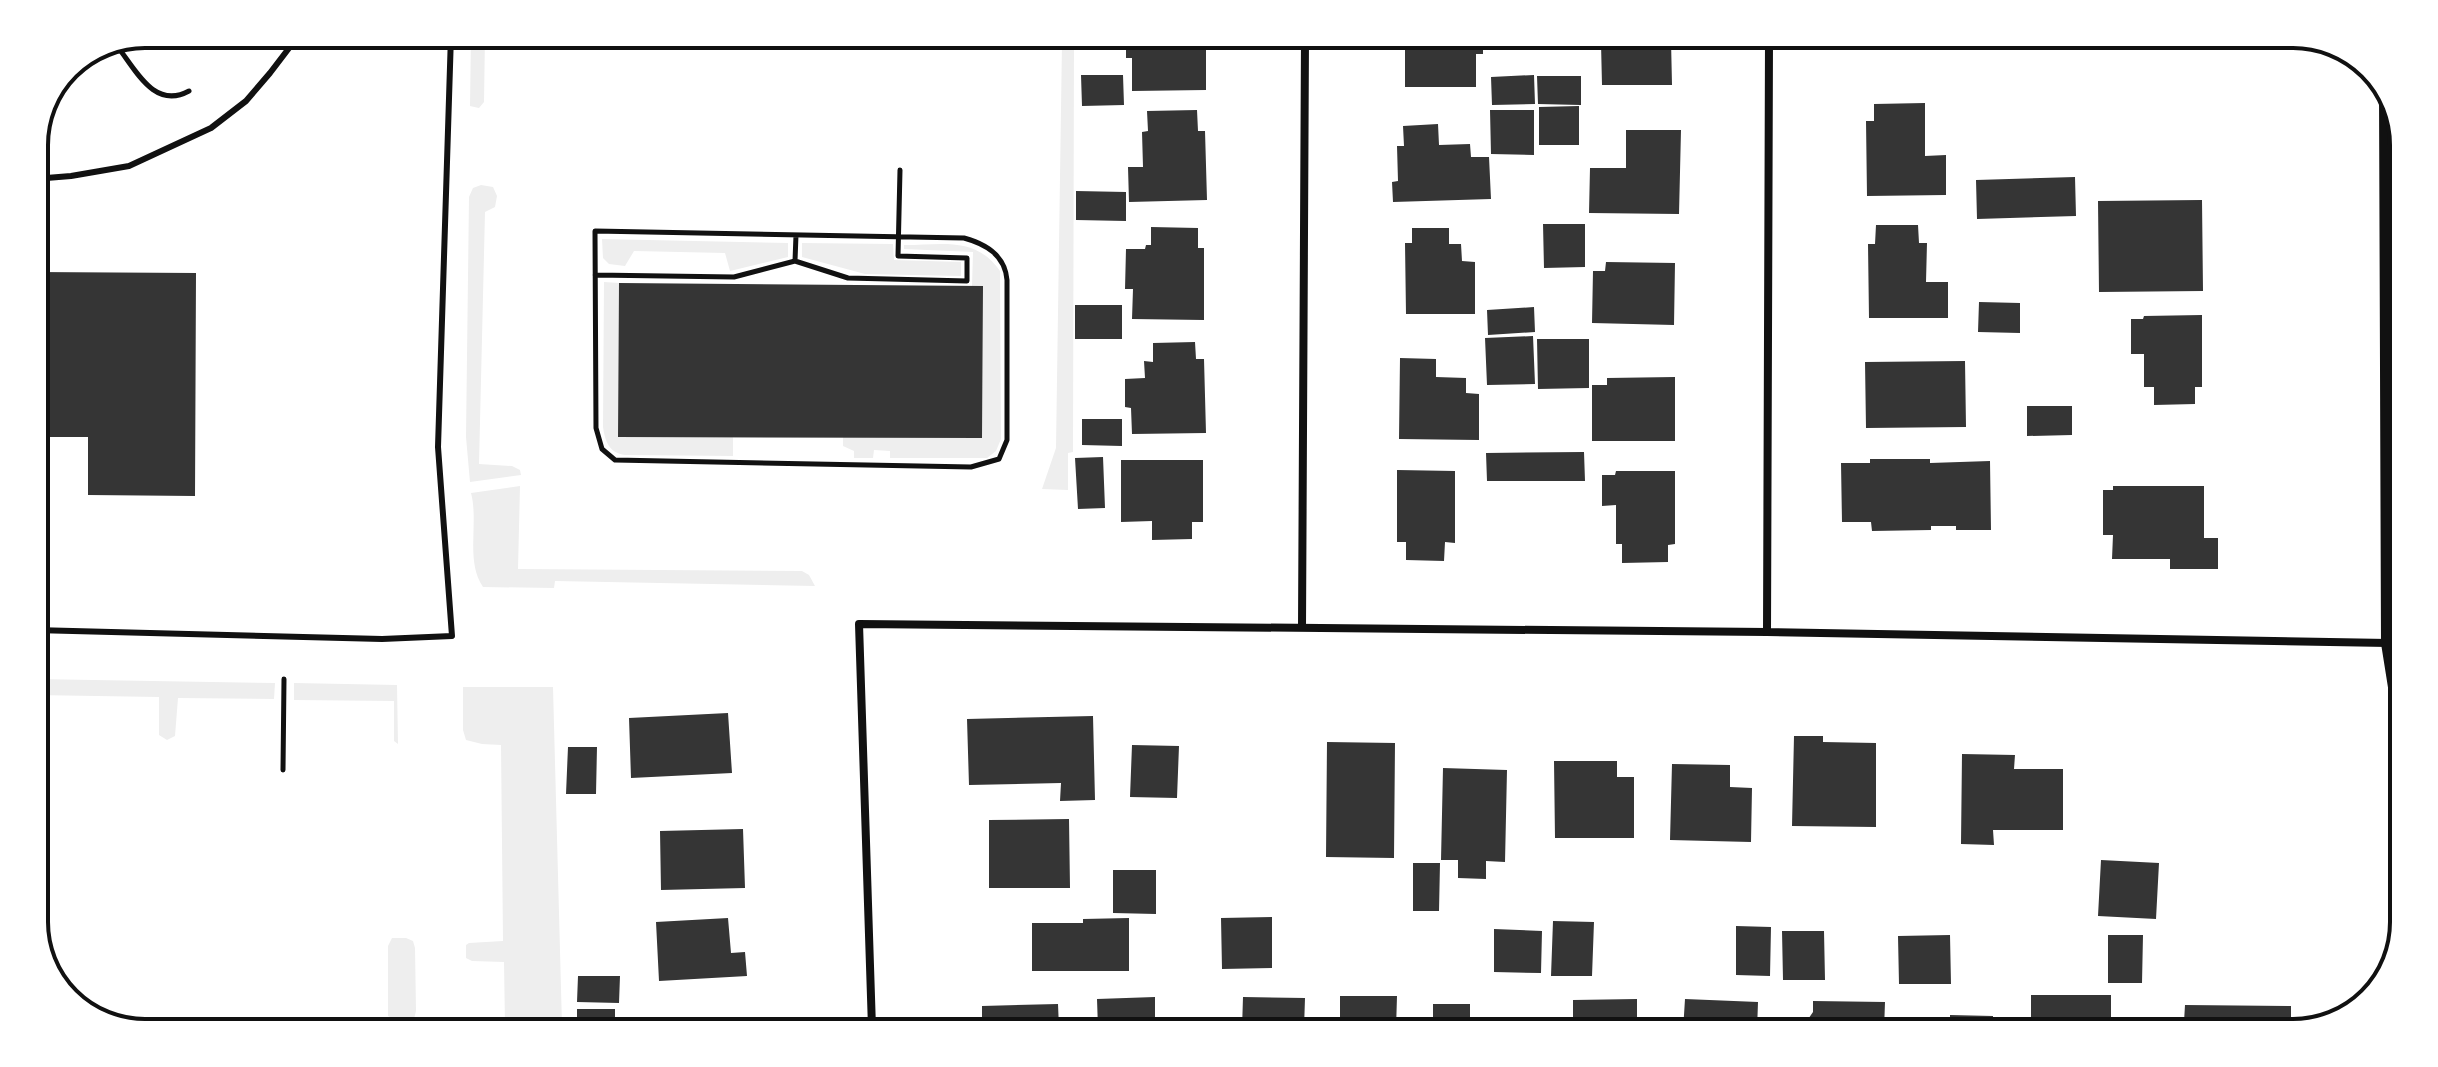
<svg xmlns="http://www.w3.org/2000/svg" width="2438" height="1067" viewBox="0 0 2438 1067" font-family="'Asap Condensed',sans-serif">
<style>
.green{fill:#eee}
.building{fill:#353535}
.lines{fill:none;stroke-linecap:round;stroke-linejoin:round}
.path{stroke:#111;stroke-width:5}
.service{stroke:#111;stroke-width:6}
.minor{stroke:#111;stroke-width:8}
.tertiary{stroke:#111;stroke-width:14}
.rim{fill:none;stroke:#111;stroke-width:4}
</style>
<rect width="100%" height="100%" fill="#fff"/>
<path class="green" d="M471,35H485L484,102L479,108L470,106Z
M1059,37L1074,38L1073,452L1068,453V490L1042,489L1056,448L1062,42Z
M481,185L493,187L497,196L495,207L485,212L479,464L512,466L520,470L521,475L470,482L466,437L469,197L473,188Z
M602,239L788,243V257L730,271L725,253L634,251L625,266L609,264L603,258Z
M802,243L893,244L894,260L961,262V276L865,274L802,257Z
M904,245C942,245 976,236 1000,271L1001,439L996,451L987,458H890V451L874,450L873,458H854V451L843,446V437L982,438L983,287H972L973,252L904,249Z
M604,282L619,283L618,437H733V456L625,455C609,453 605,441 603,427Z
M520,486L518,569L802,571L809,575L815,586L555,581L554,588L483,587C465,561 479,523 471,493Z
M34,679L275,683L274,699L178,698L175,736L167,740L159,735V697L34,695Z
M294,683L397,685L398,744L394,741V701L294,700Z
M463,687H553L562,1026H505L504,962L472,961L466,958V945L469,943L503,941L501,745L482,744L466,740L463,730Z
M392,938H406L413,941L415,948L416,1011L414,1019C405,1022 395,1021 388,1016V946Z"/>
<path class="building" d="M1126,38H1206V90L1132,91V58H1126Z
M1405,39H1483V54H1476V87H1405Z
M1612,40H1671L1672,85H1602L1601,43H1612Z
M1081,75H1123L1124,105L1082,106Z
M1534,75L1535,104L1492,105L1491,77Z
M1537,76H1581V105L1538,104Z
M1925,103V156L1946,155V195L1867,196L1866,121H1874V104Z
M1579,106V145H1539V107Z
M1197,110L1198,131H1205L1207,200L1129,202L1128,167H1143L1142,132L1148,131L1147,111Z
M1490,110H1534V155L1491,154Z
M1438,124L1439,145L1470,144L1471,157H1489L1491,199L1393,202L1392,182L1398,181L1397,146H1404L1403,126Z
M1626,130H1681L1679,214L1589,213L1590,168H1626Z
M2075,177L2076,216L1977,219L1976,180Z
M1076,191L1126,192V221L1076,220Z
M2202,200L2203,291L2099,292L2098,201Z
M1543,224H1585V267L1544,268Z
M1876,225H1918L1919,243H1927L1926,282H1948V318H1869L1868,244H1875Z
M1151,227L1198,228V248H1204V320L1132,319L1133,289H1125L1126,249H1145L1146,245H1151Z
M1412,228H1449V244H1461L1462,261L1475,262V314H1406L1405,243H1412Z
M1606,262L1675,263L1674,325L1592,323L1593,271H1605Z
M34,272L196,273L195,496L88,495V437H34Z
M619,283L983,286L982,438L618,437Z
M1979,302L2020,303V333L1978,332Z
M1075,305H1122V339H1075Z
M1534,307L1535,332L1488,335L1487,310Z
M2202,315V387H2195V404L2154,405V387H2144V354H2131V319H2143L2144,316Z
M1533,336L1535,384L1487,385L1485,338Z
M1537,339H1589V388L1538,389Z
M1195,342L1196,359H1204L1206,433L1132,434L1131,408L1125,407V379L1145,378L1144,361L1153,362V343Z
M1400,358L1436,359V377L1466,378V393L1479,394V440L1399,439Z
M1965,361L1966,427L1866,428L1865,362Z
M1675,377V441H1592V385H1607V378Z
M2027,406H2072V435L2027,436Z
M1082,419H1122V446L1082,445Z
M1584,452L1585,481H1487L1486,453Z
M1103,457L1105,508L1078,509L1075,458Z
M1870,459H1930V463L1990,461L1991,530H1956V526H1931V530L1872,531L1871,522H1842L1841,463H1870Z
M1121,460H1203V522H1192V539L1152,540V521L1121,522Z
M1397,470L1455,471V543L1445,542L1444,561L1406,560V542H1397Z
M1616,471H1675V544L1668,545V562L1622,563V544H1616V505L1602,506V475H1615Z
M2113,486H2204V538H2218V569H2170V559H2112L2113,535H2103V490H2113Z
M728,713L732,773L631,778L629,718Z
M1093,716L1095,800L1060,801L1061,783L969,785L967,719Z
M1794,736H1823V742L1876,743V827L1792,826Z
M1327,742L1395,743L1394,858L1326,857Z
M1132,745L1179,746L1177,798L1130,797Z
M568,747H597L596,794H566Z
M1962,754L2015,755L2014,769H2063V830H1993L1994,845L1961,844Z
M1554,761H1617V777H1634V838H1555Z
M1672,764L1730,765V787L1752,788L1751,842L1670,840Z
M1443,768L1507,770L1505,862L1486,861V879L1458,878V860H1441Z
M1069,819L1070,888H989V820Z
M743,829L745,888L661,890L660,831Z
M2101,860L2159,863L2156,919L2098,916Z
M1413,863H1440L1439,911H1413Z
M1113,870H1156V914L1113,913Z
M1272,917V968L1222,969L1221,918Z
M728,918L731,953L745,952L747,976L659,981L656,922Z
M1129,918V971H1032V923H1083V919Z
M1553,921L1594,922L1592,976H1551Z
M1736,926L1771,927L1770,976L1736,975Z
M1494,929L1542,931L1541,973L1494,972Z
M1782,931H1824L1825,980H1783Z
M1950,935L1951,984H1899L1898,936Z
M2108,935H2143L2142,983H2108Z
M578,976H620L619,1003L577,1002Z
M2031,995H2111V1020H2129V1032H2031Z
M1340,996H1397L1396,1030L1340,1029Z
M1155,997V1029L1098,1028L1097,999Z
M1243,997L1305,998L1304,1029H1242Z
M1637,999V1031L1573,1030V1000Z
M1685,999L1758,1002L1757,1031H1683Z
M1813,1001L1885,1002L1884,1031H1800L1813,1012Z
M1058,1004L1059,1028H982V1006Z
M1433,1004H1470V1024H1527V1030H1433Z
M2185,1005L2291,1006V1023L2308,1024V1029L2293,1033H2168V1022H2184Z
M577,1009H615V1027H577Z
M1950,1015L1993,1016V1032H1950Z"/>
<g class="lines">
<path class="path" d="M117,46C136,70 154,110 189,91
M595,231L964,238C986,244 1005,255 1007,280V440L999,459L971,467L615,460L602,449L596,428Z
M795,261L796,235
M595,275L734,277L795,261L848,278L967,281V258L898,256L900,170
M283,770L284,679"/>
<path class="service" d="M34,179L71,176L129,166L211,128L246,101L270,73L299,35
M34,630L382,639L452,636L438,447L451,35"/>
<path class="minor" d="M2385,244H2403
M1302,627L1305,38
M1767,632L1769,40
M872,1028L859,624L1767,632L2388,643"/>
<path class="tertiary" d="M2386,90L2388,643L2398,706"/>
</g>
<path d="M0 0H2438V1067H0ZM145 48H2293A97 97 0 0 1 2390 145V922A97 97 0 0 1 2293 1019H145A97 97 0 0 1 48 922V145A97 97 0 0 1 145 48Z" fill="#fff" fill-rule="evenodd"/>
<path class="rim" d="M145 48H2293A97 97 0 0 1 2390 145V922A97 97 0 0 1 2293 1019H145A97 97 0 0 1 48 922V145A97 97 0 0 1 145 48Z"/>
</svg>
